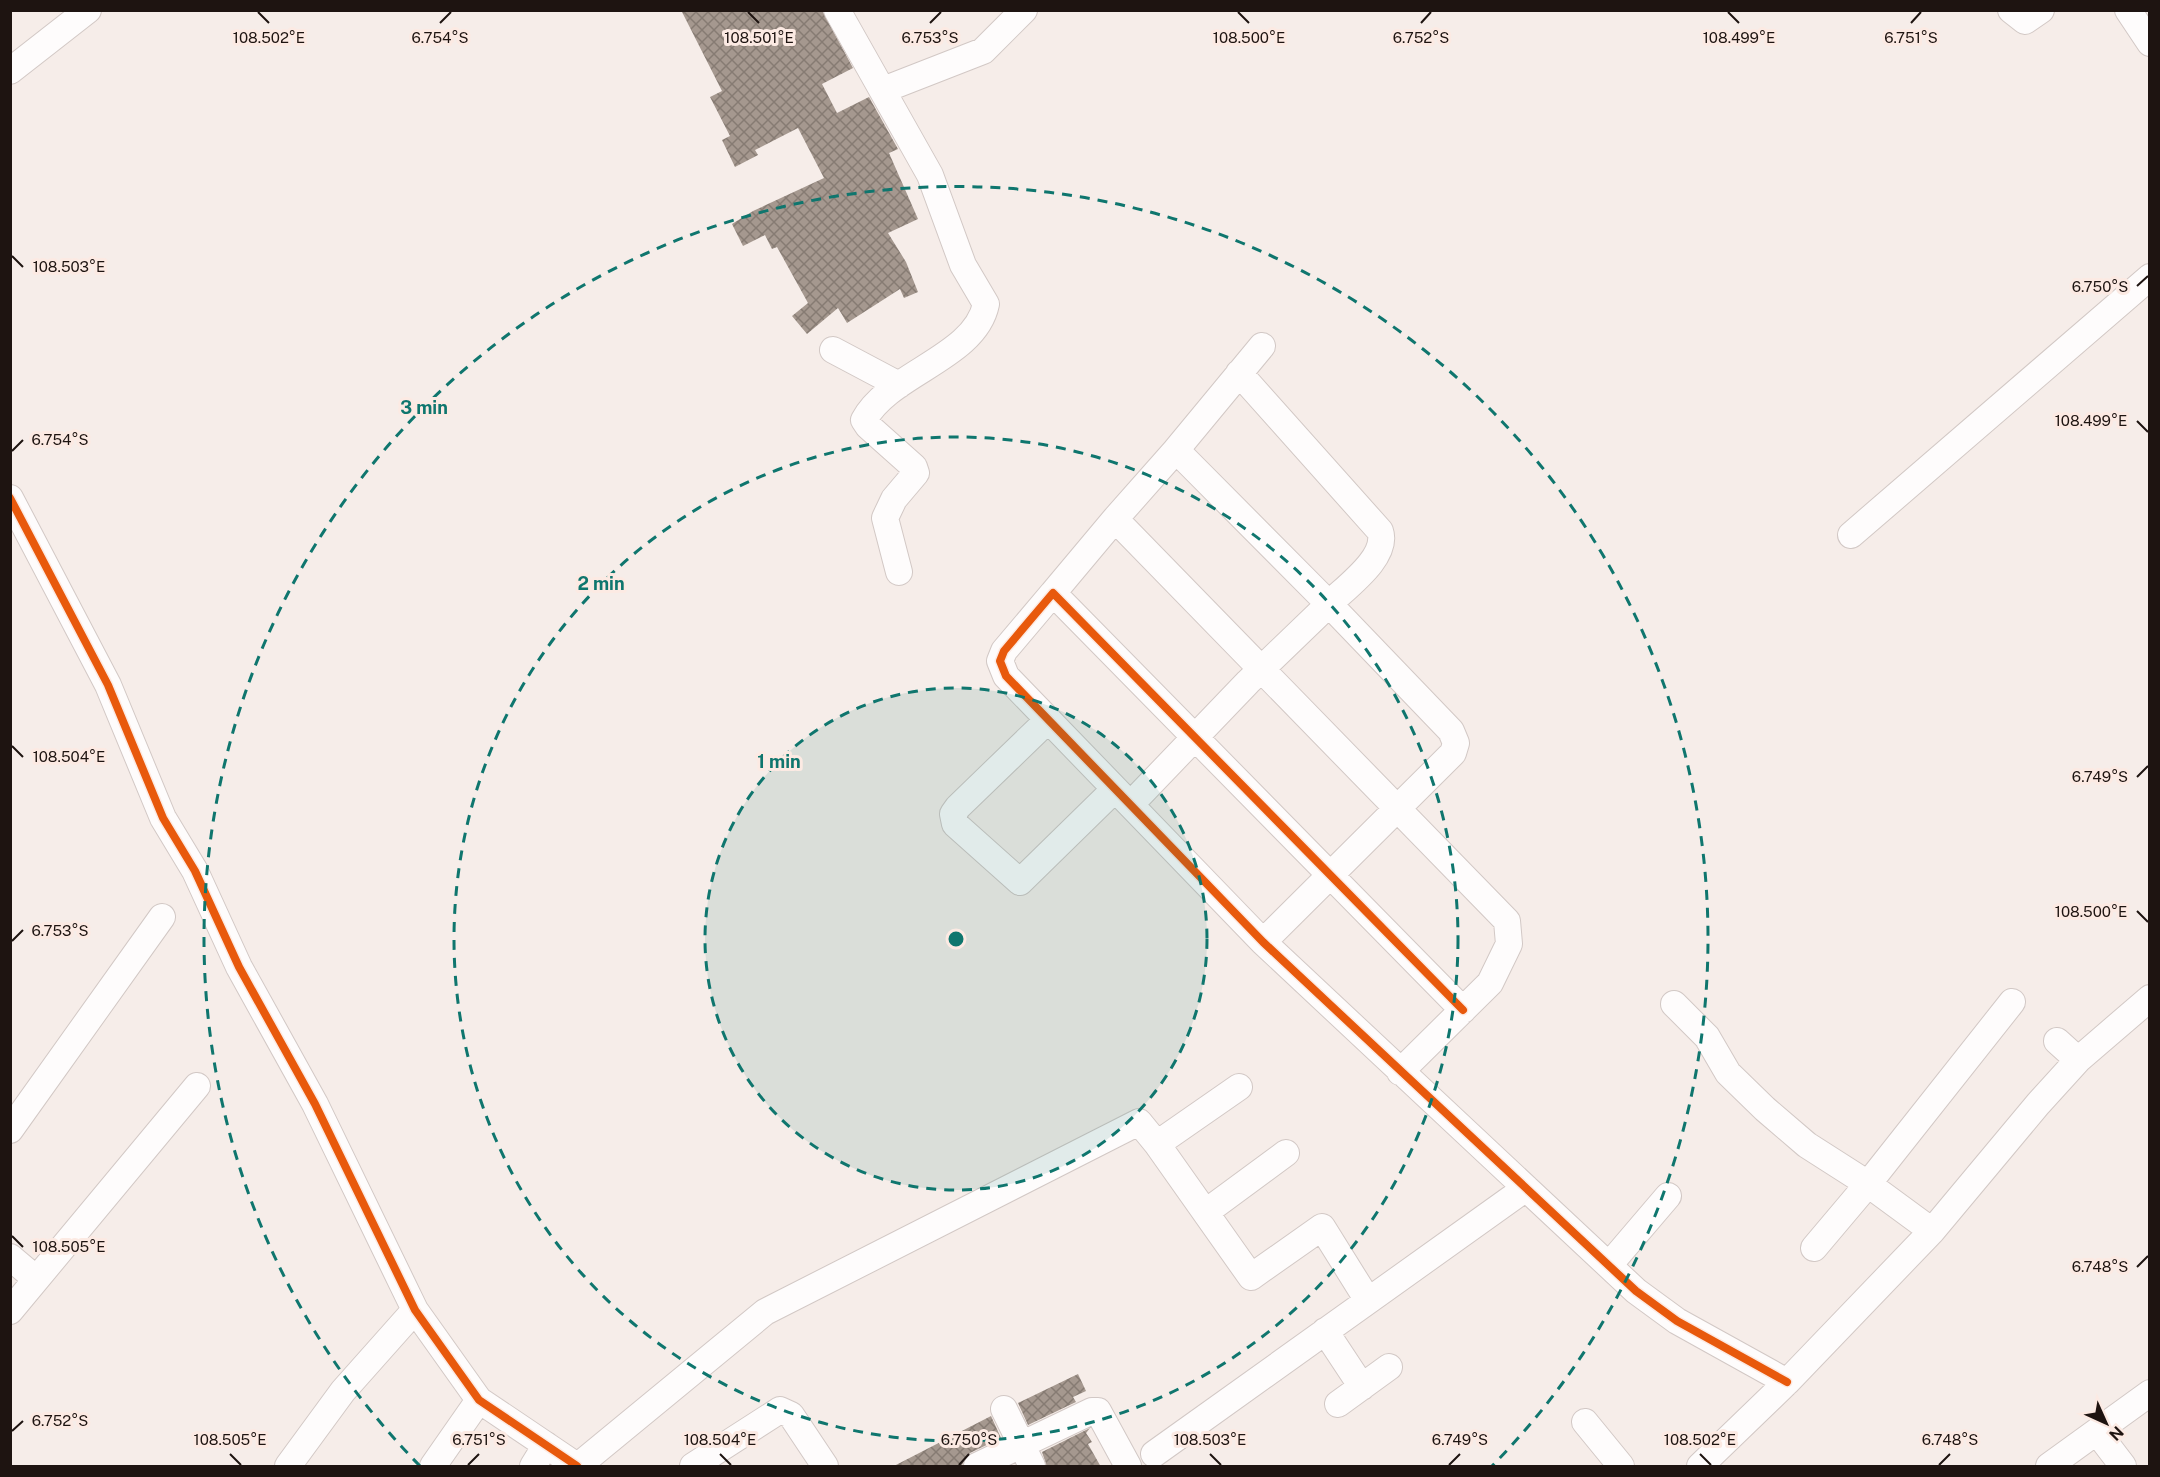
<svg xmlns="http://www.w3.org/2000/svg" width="2160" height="1477" viewBox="0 0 2160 1477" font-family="'Public Sans',sans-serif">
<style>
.building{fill:url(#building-cross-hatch)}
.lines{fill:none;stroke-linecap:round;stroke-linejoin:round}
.minor-casing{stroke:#d2c8c5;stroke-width:28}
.minor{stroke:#fefcfc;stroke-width:26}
.cycleway-casing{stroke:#fceae3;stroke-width:11}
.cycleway{stroke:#e8590c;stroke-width:8}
.ticks{fill:none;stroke:#1e1411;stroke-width:2}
.ring{fill:none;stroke:#0f766e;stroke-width:3;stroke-dasharray:10 8}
.ticks-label{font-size:15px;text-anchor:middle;fill:#1e1411;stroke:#fceae3;stroke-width:6;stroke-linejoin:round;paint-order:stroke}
.centre{fill:#0f766e;stroke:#fceae3;stroke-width:3}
.ring-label{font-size:18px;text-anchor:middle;font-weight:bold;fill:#0f766e;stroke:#fceae3;stroke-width:6;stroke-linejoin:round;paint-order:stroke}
</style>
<defs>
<pattern id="building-cross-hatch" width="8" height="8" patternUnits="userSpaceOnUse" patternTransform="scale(1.5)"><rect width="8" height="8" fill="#a5988f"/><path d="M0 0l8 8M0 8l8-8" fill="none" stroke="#867b73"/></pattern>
</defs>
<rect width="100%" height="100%" fill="#f6ede9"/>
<path class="building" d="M681,10H822L853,68L822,84L837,113L869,97L898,149L889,153L918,219L888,233L906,262L918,292L904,298L900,289L847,323L838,308L807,334L792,316L808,303L777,247L772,249L765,235L743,246L732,224L753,211L824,178L798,128L755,150L758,155L735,167L722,140L730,136L710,97L722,91Z
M1078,1374L1086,1391L1073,1397L1076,1402L1028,1425L1018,1403Z
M991,1416L1001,1438L970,1453L962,1465L892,1467Z
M1090,1428L1086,1433L1092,1442L1088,1444L1101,1467H1047L1042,1452Z"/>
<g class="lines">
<g class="minor-casing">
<path id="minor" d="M837,10L930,175L963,265L986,304C975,358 889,373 864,420L868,426L914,467L916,473L894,499L885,518L899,572
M2011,10L2025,21L2041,10
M2128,10L2150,43
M10,71L88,10
M883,90L983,51L1024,10
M833,350L899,385
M1176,450L1262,346
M10,498L108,685L163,818L195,871L239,967L315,1104L415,1310L479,1400L577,1466
M1115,519L1176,450L1329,604C1346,587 1389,557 1380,531L1239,373
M1851,535L2150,277
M1053,593L1115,519L1507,921L1509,944L1490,983L1400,1072
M1048,720L958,807L953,814L955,824L1020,882L1115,789
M1131,804L1248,682L1329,604L1451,731L1456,743L1453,753L1263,942
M1674,1004L1707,1037L1728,1073L1765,1109L1807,1145L1868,1184L1932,1231
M1463,1010L1053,593L1004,651L1000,661L1006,676L1263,942L1636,1291L1677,1321L1787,1382
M2057,1041L2078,1060
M10,1130L162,917
M1157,1144L1239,1087
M1206,1212L1286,1153
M1814,1248L1868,1184L2012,1002
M10,1257L36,1279
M1610,1264L1668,1196
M10,1311L197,1086
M1325,1331L1362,1387
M1338,1404L1389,1367
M1004,1409L1032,1466
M1585,1422L1621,1466
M2097,1432L2123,1466
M1154,1454L1526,1188
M288,1466L343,1391L415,1310
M433,1466L479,1400
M533,1466L546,1445
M578,1466L765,1312L1139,1122L1157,1144L1251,1277L1322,1227L1367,1299
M693,1466L780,1410L791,1415L825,1466
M977,1466L1092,1411H1098L1128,1466
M1700,1466L1787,1382L1932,1231L2038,1104L2078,1060L2150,998
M2049,1466L2150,1393"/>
</g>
<use href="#minor" class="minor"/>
<g class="cycleway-casing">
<path id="cycleway" d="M10,498L108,685L163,818L195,871L239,967L315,1104L415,1310L479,1400L577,1466
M1463,1010L1053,593L1004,651L1000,661L1006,676L1263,942L1636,1291L1677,1321L1787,1382"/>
</g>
<use href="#cycleway" class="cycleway"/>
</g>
<path class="ticks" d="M258,12L269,23M748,12L759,23M1238,12L1249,23M1728,12L1739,23M440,23L451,12M930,23L941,12M1421,23L1431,12M1911,23L1921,12M12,256L23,267M2137,286L2148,276M2137,421L2148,432M12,451L23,440M12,746L23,757M2137,777L2148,766M2137,911L2148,922M12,941L23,930M12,1236L23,1247M2137,1267L2148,1256M12,1431L23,1421M230,1454L241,1465M720,1454L731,1465M1210,1454L1221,1465M1700,1454L1711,1465M468,1465L479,1454M959,1465L969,1454M1449,1465L1460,1454M1939,1465L1950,1454"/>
<circle cx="956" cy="939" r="251" fill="#0f766e" fill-opacity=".12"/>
<g class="ring">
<circle cx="956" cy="939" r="251"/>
<circle cx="956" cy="939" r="502"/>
<path d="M420 1466A752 752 0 1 1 1492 1466"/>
</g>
<g class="ticks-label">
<text x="269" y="43">108.502°E</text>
<text x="440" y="43">6.754°S</text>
<text x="759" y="43">108.501°E</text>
<text x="930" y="43">6.753°S</text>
<text x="1249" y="43">108.500°E</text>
<text x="1421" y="43">6.752°S</text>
<text x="1739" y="43">108.499°E</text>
<text x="1911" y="43">6.751°S</text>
<text x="69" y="272">108.503°E</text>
<text x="2100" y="292">6.750°S</text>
<text x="2091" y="426">108.499°E</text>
<text x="60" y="445">6.754°S</text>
<text x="69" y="762">108.504°E</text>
<text x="2100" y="782">6.749°S</text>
<text x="2091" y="917">108.500°E</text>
<text x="60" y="936">6.753°S</text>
<text x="69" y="1252">108.505°E</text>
<text x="2100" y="1272">6.748°S</text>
<text x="60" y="1426">6.752°S</text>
<text x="1950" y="1445">6.748°S</text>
<text x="230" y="1445">108.505°E</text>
<text x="479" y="1445">6.751°S</text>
<text x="720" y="1445">108.504°E</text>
<text x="969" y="1445">6.750°S</text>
<text x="1210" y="1445">108.503°E</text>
<text x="1460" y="1445">6.749°S</text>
<text x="1700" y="1445">108.502°E</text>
</g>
<circle cx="956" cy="939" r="9" class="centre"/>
<g class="ring-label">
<text x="424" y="414">3 min</text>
<text x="601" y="590">2 min</text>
<text x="779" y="768">1 min</text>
</g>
<rect width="2160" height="1477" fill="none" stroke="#1e1411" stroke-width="24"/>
<g transform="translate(2106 1423) rotate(135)" stroke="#fceae3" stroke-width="4.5" paint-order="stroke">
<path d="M0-4.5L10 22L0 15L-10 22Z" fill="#1e1411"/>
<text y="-9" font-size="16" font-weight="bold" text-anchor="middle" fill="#1e1411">N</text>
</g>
</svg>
